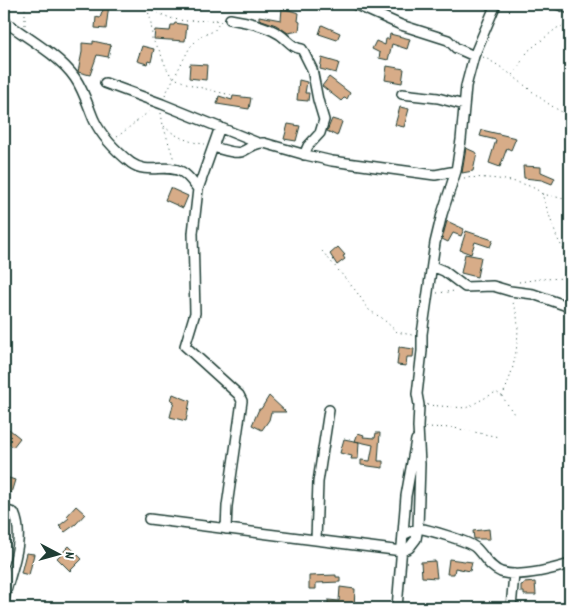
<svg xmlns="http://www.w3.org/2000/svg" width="574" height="612" viewBox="0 0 574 612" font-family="Dekko,sans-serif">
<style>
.building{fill:#d7ac88;stroke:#1f3d34}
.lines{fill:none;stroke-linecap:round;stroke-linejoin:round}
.minor-casing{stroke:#1f3d34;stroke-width:12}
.path{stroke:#1f3d34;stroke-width:1;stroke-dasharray:1 4;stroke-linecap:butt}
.minor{stroke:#fff;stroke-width:9}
</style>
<rect width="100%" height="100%" fill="#fff"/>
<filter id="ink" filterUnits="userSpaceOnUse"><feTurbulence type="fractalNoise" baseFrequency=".02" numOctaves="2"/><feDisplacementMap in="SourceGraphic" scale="10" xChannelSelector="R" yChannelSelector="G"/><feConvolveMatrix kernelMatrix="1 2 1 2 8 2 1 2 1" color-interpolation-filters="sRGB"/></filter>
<g filter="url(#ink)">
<path class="building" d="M105,4H109L106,29L95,28L96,17L100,18Z
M282,8L299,13L298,21L300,22L299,31L288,33L276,25L259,19V16L281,20Z
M175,23L187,25L185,41L154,39L155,30L170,31L171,25H174Z
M322,25L340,33L337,40L319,34Z
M390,34L410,39L407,49L392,44L388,60L379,58L380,53L372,49L376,41L385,45L386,39H389Z
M93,41L111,45L108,57L97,55L90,75L78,72L82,52V43L93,44Z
M142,46L154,49L151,62L148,61L147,64L137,61Z
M322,58L339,63L336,73L320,69Z
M190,64L207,65L206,80L189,78Z
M387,66L404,69L402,83L385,80Z
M329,77L350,93L347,99L344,98L341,101L322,86Z
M299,80L307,82L305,93H309L308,101L297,100Z
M219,96L232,100L233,96L251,98L249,109L217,104Z
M400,107L409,109L404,127L395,125Z
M332,119L342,122L337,136L327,131Z
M288,124L300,126L296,141L284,139Z
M482,130L516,138L511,150L507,148L500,167L489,163L496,140L480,136Z
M466,148L477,153L473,171L462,173Z
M523,166L541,167V172L555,178L552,184L542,180L524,178Z
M170,188L188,196L183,208L165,200Z
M447,221L464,229L461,236L453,233L448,242L442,239Z
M466,231L493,240L490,247L475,242L471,254L460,250Z
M338,247L345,255L343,256L345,259L337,265L330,254Z
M465,254L481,257L477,277L461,273Z
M399,347L414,349L413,357H407L406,366L397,365Z
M173,394L190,401L186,421L170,417L174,401L171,400Z
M269,396L286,412H271L269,420L262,430L252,425L259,409H261Z
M4,425L20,438L13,447L4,440Z
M358,433L364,435L363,437L375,438L376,433H380L378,461H383V468L361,465V460L370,461L373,445L355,441Z
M344,439L359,442L358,459H351L352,456L340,453Z
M6,477L15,480L11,493L4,491Z
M76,506L85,514L76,524L65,532L59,526L69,518L67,516Z
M489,529L490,539H474L473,531Z
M69,546L82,559L70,571L57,558Z
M26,553L34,554L29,575L21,573Z
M449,559L472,562L470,571L455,568L454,574H447Z
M435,561L437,578L422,577L421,562Z
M336,575V577H340V582L316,583V589H309V576Z
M535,582L536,595H524V592H521V585L524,584V583Z
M340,587L355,589L354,608H328V600L339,601Z"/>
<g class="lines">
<g class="minor-casing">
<path id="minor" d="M354,4L401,25L448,40L456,48L474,56
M557,4L570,9
M230,19C247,22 264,25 279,34C287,39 292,48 302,49L312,69L318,100L324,120L320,133L308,146L304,155
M4,21C26,37 60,56 75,78C84,91 88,106 94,120C102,137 116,151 131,163C148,175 166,163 182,172C189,176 193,183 198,189
M105,83L162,104L258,143
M402,94L438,98L464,105
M220,127L198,189L193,233L195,313L185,346L239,395L242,401L227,506L226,529
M213,147C222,149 233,154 241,152C250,149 254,142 264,143L306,155L332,161L435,175L456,171
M432,266L444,271L465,287L493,286L510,291L533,294L570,307
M4,510L14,513C26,540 10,572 4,599
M149,519L402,551L409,548L416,539L418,528L420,464L418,427L419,405L417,394L422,351V334L435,243L442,214L456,171L461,140L466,86L474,56L496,4
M403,535L418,528C429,530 469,541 476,548C485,557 489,567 501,572C518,578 553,569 570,564
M316,540L318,482L329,410
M397,608L406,496L416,440
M511,608L514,574"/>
</g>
<path class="path" d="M144,4C151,14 152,28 152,40C162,50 162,62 170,74C176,83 218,92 231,95
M148,9L173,19L186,21L219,20
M25,25V4
M483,57C515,72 538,102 570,116
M513,75L528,51L557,28L570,24
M165,95L190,47L201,36L214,31L221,21
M161,113L163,125L174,160
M164,126C174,136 190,143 205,144
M117,137L151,110
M464,178C482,176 530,180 542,194L557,238L565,252L570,268
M542,194L570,200
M322,251L356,291L369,310L383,319L397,332L412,335
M519,282L540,279L570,278
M437,293L455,291
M502,396C514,375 525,323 512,301
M427,405L466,408L496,392L502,396L514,414
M426,427L454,428L499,437"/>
<use href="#minor" class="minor"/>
</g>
</g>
<rect width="574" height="612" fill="none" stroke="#fff" stroke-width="20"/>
<rect x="10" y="10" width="554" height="592" fill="none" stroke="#1f3d34" stroke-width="2" filter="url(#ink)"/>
<g transform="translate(58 554) rotate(96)" stroke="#ffffff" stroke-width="4" paint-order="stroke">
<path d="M0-4L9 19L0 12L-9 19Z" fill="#1f3d34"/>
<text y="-8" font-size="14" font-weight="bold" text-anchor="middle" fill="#1f3d34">N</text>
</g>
</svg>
